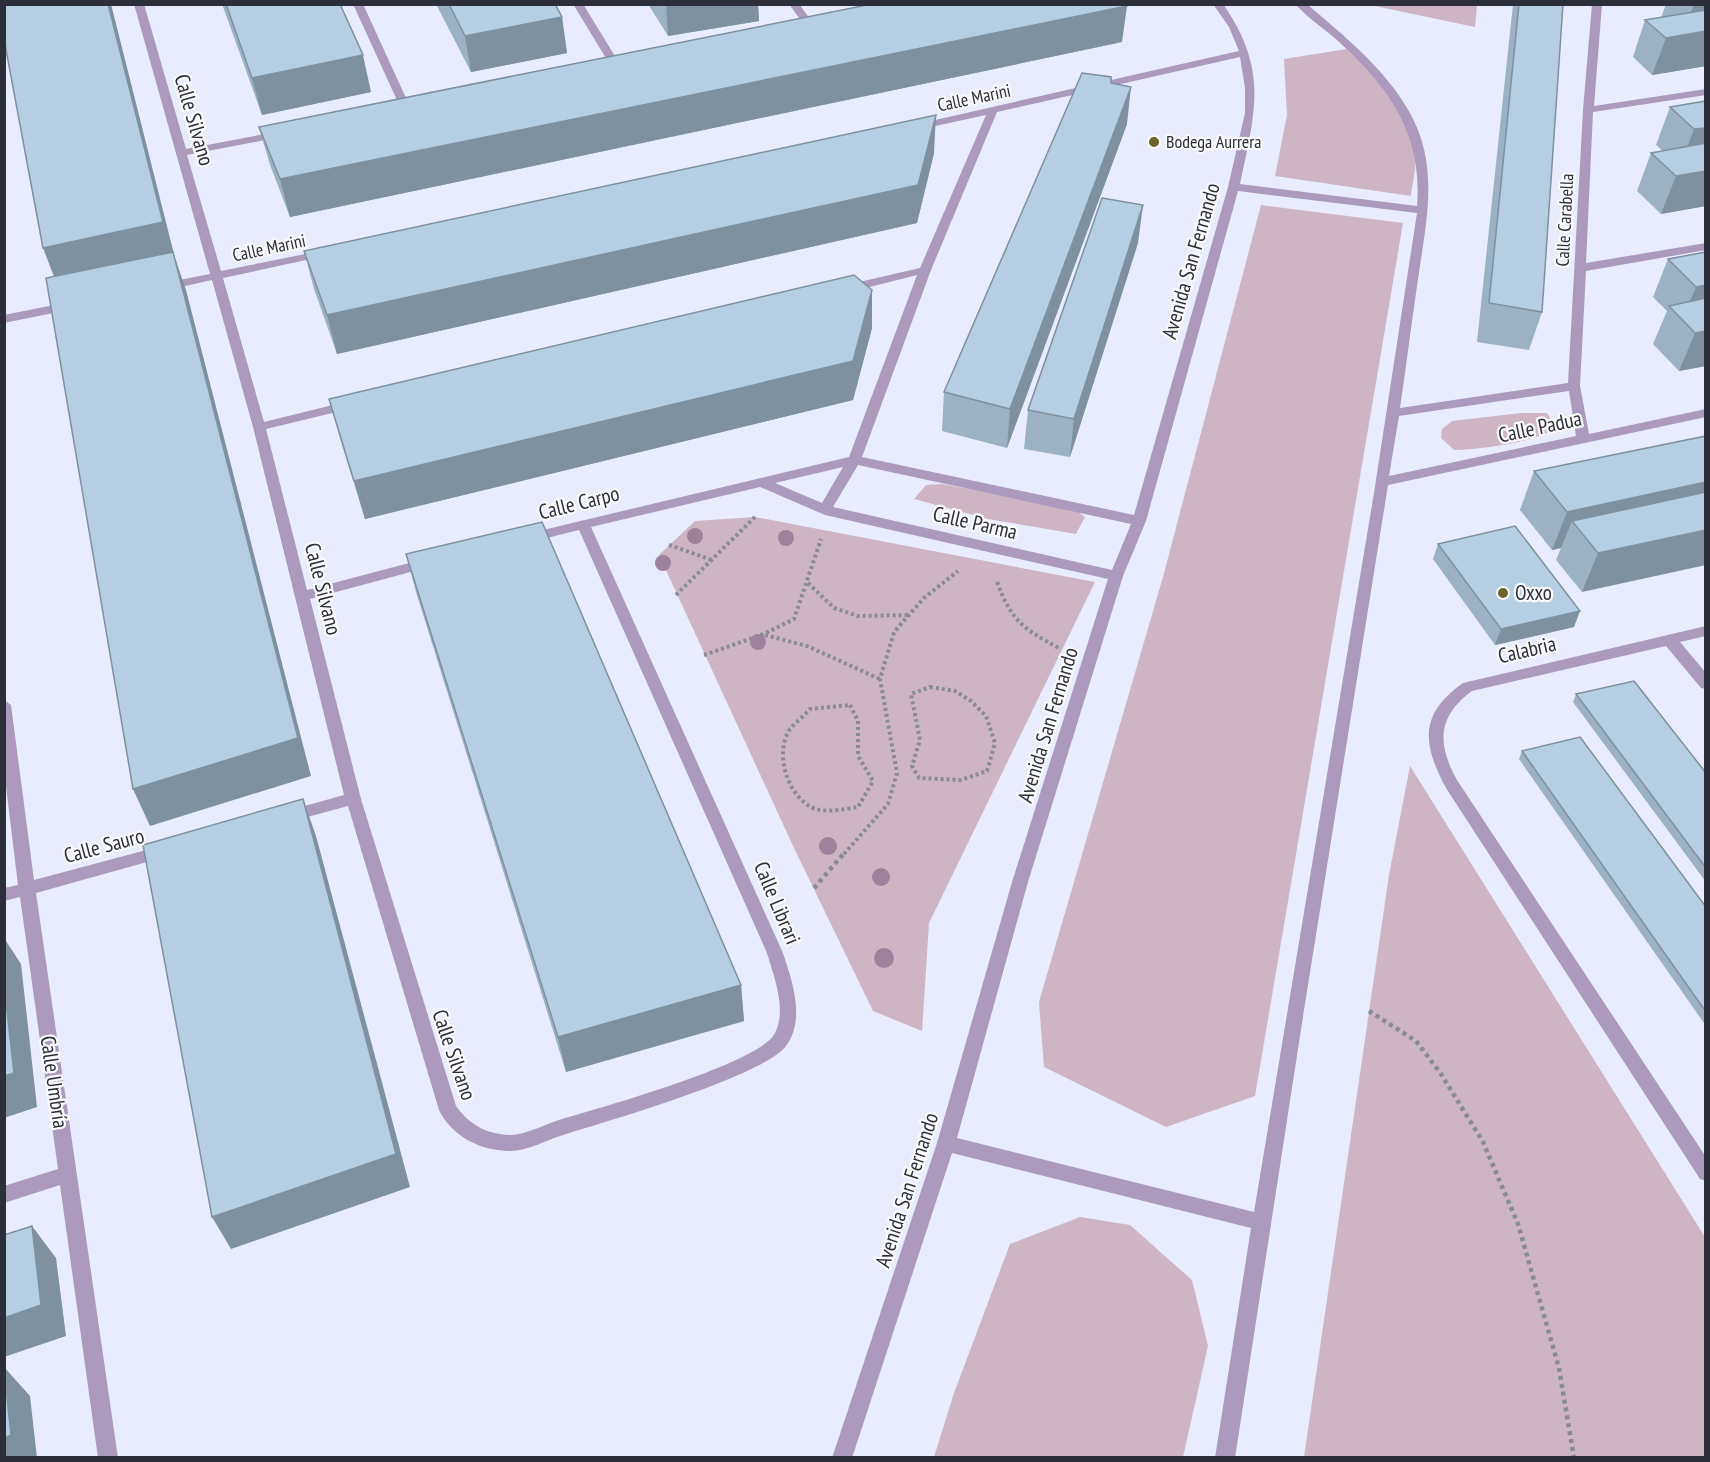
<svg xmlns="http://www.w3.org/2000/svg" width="1710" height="1462" viewBox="0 0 1710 1462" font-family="'PT Sans Narrow',sans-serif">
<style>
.green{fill:#ceb5c3}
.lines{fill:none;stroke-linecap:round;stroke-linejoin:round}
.path-far1{stroke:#888b99;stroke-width:4;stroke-dasharray:3 3;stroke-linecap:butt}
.path{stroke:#888b99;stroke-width:4.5;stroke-dasharray:4 4;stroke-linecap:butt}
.minor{fill:#ac9abc;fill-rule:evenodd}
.tree{fill:#9d829c}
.wall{fill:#9cb1c2}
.shaded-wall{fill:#7f909e}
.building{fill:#b5cee1;stroke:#7f909e;stroke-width:1.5}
.poi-dot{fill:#6a6330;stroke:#fafafa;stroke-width:2}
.labels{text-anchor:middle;stroke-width:4.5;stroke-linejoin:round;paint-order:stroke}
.far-street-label{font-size:18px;fill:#2c2e39;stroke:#fafafa}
.far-poi-label{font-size:18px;fill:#2c2e39;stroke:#fafafa;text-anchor:start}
.street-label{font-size:21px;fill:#2c2e39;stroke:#fafafa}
.poi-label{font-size:21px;fill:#2c2e39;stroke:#fafafa;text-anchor:start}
</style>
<rect width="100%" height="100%" fill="#e8ecfd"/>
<path class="green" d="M1370,5H1477L1475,27Z
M1347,49C1379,79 1409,110 1415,155C1417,168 1412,184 1411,196L1275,176L1287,115L1284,59Z
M1261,205L1403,223L1255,1096L1166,1127L1044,1067L1039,1002L1163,577Z
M1521,413H1547L1556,428C1532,443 1482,449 1454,450L1441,438L1442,429L1452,421Z
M942,484L1073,508L1085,517L1076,534L988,519L914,499L926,485Z
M755,517L1095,582L929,923L922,1031L873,1011L794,848L659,555L695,521Z
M1410,766L1705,1237V1457H1304L1389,875Z
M1080,1217L1130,1225L1192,1280L1208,1346L1183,1457H934L954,1393L1010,1244Z"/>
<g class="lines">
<path class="path-far1" d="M669,545L712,560
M997,582C1011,620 1023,629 1059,648
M808,583L834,608L858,616L908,615
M676,595L755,517
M765,635L807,646L880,679
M704,655L764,634L794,619L821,539
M930,687L955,691L971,701L986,716L995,743L987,771L961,780L919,778L912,766L920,740L911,694Z
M850,705L858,721V756L873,781L858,807C845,809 824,814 811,807C787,794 774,753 790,729C796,722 804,716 810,709Z
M844,854L888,804L897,773L880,679L894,632L924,598L958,571"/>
<path class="path" d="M814,888L845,852
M1369,1011L1416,1041L1441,1074L1483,1142L1518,1224L1559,1368L1574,1458"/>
<path class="minor" d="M134,4H144L186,149L281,131L286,134L281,137L187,155L221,271L325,250L331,253L325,256L223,278L264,422L349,401L355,405L353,408L266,429L307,590L428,558L435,563L433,566L310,599L361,799L456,1106C470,1125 486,1134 510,1135C525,1135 546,1124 562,1119C599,1108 761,1063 775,1033C787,1009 774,977 767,953L579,530L527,543L520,538L522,535L849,457L917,275L846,293L840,289L842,286L920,268L986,115L917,130L913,129V125L1239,51L1229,27L1213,4H1223C1269,70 1255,112 1240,184L1417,206C1423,134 1389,87 1337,40C1323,28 1308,18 1295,4H1307C1345,37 1385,68 1410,113C1441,169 1425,227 1417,286C1411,327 1406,367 1400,408L1568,383L1583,110L1592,4H1602L1594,106L1706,89V95L1593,112L1586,263L1706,243V250L1586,271L1580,386L1589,434L1706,409V417L1388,485L1304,1010L1235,1458H1215L1251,1228L952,1153L852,1458H832L937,1143L1012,882L1108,579L825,515L760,487L591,527L783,953C792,981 806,1019 786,1046C764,1076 605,1122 563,1135C547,1140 527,1151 510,1151C482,1151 452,1137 439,1110L348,806L289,822L283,820L281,816L283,812L344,795L253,427L212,280L163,291L157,287L159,284L210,274ZM1240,57L1245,88V113L1228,187L1134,515L862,457L931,270L997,112ZM1238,191L1417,213L1374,493L1254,1212L957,1138L1028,882L1123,576L1146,521ZM1569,391L1576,436L1389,476L1399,416ZM858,465L1131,524L1112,570L833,507ZM843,467L822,503L775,483Z
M353,4H363L411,109L410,111L401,109Z
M573,4H583L621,66L620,68H612Z
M789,4H799L816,27L815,29H807Z
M69,302L75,306L73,309L4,323V315Z
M1706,626V636L1680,642L1706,673V689L1701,688L1666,646L1472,691C1437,717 1437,744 1457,780L1706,1157V1181L1700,1179L1446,788C1423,745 1418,715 1463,683Z
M4,700L11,705L34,880L165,845L171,847L173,851L171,855L165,857L36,893L118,1458H98L60,1185L4,1203V1186L58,1169L20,897L4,901V888L18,885L4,770Z"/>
</g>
<g class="tree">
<circle cx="695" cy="536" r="8"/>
<circle cx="786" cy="538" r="8"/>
<circle cx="663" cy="563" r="8"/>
<circle cx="758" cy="642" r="8"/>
<circle cx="828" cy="846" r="9"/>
<circle cx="881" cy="877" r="9"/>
<circle cx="884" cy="958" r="10"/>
</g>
<path class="wall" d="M222,4H340L371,92L262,115Z
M436,4H555L562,17L567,53L471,72Z
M648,4H758L759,21L668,36Z
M1513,4H1563L1542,312L1529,350L1477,342Z
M1666,4H1706V66L1652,75L1633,57L1645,20L1661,18Z
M1122,42L290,217L270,165L259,127Z
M1111,83L1127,124L1007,448L942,431L944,392Z
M1706,101V206L1661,214L1637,191L1651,153L1663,151L1656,145L1670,107Z
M934,153L917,223L337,354L314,289L304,251Z
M1138,243L1070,457L1024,449L1028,410Z
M1706,252V366L1679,371L1653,344L1667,311L1653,297L1668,259Z
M872,328L853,400L365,519L340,438L329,399Z
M1706,436L1582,592L1556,560L1561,548L1552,550L1520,510L1534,471Z
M1438,544L1574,627L1495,645L1433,559Z
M406,554L741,985L744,1021L566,1072L416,592Z
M1576,694L1706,773V882L1573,702Z
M1522,751L1706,907V1026L1519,759Z"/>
<path class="shaded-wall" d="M108,4H111L175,258L186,290L311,776L150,826L133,789L58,287L43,248Z
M666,4H758L759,21L668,36Z
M1694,4H1706V66L1652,75L1666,38L1683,35Z
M1127,6L1122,42L290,217L280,179Z
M562,17L567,53L471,72L465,36Z
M363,55L371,92L262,115L252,78Z
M1131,87L1127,124L1007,448L1010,409Z
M936,115L934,153L917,223L337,354L327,315Z
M1706,128V163L1680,167L1694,129Z
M1706,171V206L1661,214L1676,176Z
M1143,205L1138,243L1070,457L1074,419Z
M1706,285V320L1682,319L1696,287Z
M872,290V328L853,400L365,519L354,481Z
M1706,331V366L1679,371L1695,333Z
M1706,482V517L1572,521L1561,548L1552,550L1567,512Z
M1706,530V565L1582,592L1598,553Z
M1580,611L1574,627L1495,645L1501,629Z
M303,799L316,836L410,1187L231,1249L212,1217Z
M4,938L21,964L37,1107L4,1118Z
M741,985L744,1021L566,1072L558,1037Z
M32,1226L56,1258L66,1336L4,1357V1318Z
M4,1367L30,1396L37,1458H4Z"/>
<path class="building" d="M4,4H108L163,222L43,248L4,39Z
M226,4H340L363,55L252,78Z
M449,4H555L562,17L465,36Z
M872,4H1125L1127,6L280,179L259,127Z
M1519,4H1563L1542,312L1489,303Z
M1706,10V31L1666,38L1645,20Z
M1082,73L1111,77V83L1131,87L1010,409L944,392Z
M1706,101V128L1694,129L1670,107Z
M936,115L918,185L327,315L304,251Z
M1706,143V171L1676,176L1651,153Z
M1102,198L1143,205L1074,419L1028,410Z
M173,252L298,738L133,789L46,278Z
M1706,252V285L1696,287L1668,259Z
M854,275L872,290L853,361L354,481L329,399Z
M1706,298V331L1695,333L1669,306Z
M1706,436V482L1567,512L1534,471Z
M1706,492V530L1598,553L1572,521Z
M542,522L741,985L558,1037L406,554Z
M1515,526L1580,611L1501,629L1438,544Z
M1634,681L1706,773V868L1576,694Z
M1580,737L1706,907V1012L1522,751Z
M303,799L396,1154L212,1217L143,845Z
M4,985L14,1073L4,1076Z
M32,1226L41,1305L4,1318V1235Z
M4,1371L11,1435L4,1438Z"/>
<g class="poi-dot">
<circle cx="1154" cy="142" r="6"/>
<circle cx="1503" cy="593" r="6"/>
</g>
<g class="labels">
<g class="far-street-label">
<text transform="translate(974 98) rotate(-12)" y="6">Calle Marini</text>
<text transform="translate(1565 220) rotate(-87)" y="6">Calle Carabella</text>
<text transform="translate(269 248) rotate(-12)" y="6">Calle Marini</text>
</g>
<g class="far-poi-label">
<text x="1166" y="148">Bodega Aurrera</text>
</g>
<g class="street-label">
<text transform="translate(194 120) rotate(74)" y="7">Calle Silvano</text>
<text transform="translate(1191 261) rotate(-74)" y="7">Avenida San Fernando</text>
<text transform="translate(1540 427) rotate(-12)" y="7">Calle Padua</text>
<text transform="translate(579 503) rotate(-14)" y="7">Calle Carpo</text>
<text transform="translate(975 523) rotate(13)" y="7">Calle Parma</text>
<text transform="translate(323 589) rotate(76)" y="7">Calle Silvano</text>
<text transform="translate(1527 650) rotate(-13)" y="7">Calabria</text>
<text transform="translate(1048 725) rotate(-73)" y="7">Avenida San Fernando</text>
<text transform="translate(104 846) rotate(-15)" y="7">Calle Sauro</text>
<text transform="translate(777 903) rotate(67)" y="7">Calle Librari</text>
<text transform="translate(454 1055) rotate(71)" y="7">Calle Silvano</text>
<text transform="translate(54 1082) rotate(82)" y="7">Calle Umbría</text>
<text transform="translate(907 1190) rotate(-72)" y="7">Avenida San Fernando</text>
</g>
<g class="poi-label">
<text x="1515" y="600">Oxxo</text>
</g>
</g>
<rect width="1710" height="1462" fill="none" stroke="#2c2e39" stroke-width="12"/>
</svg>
